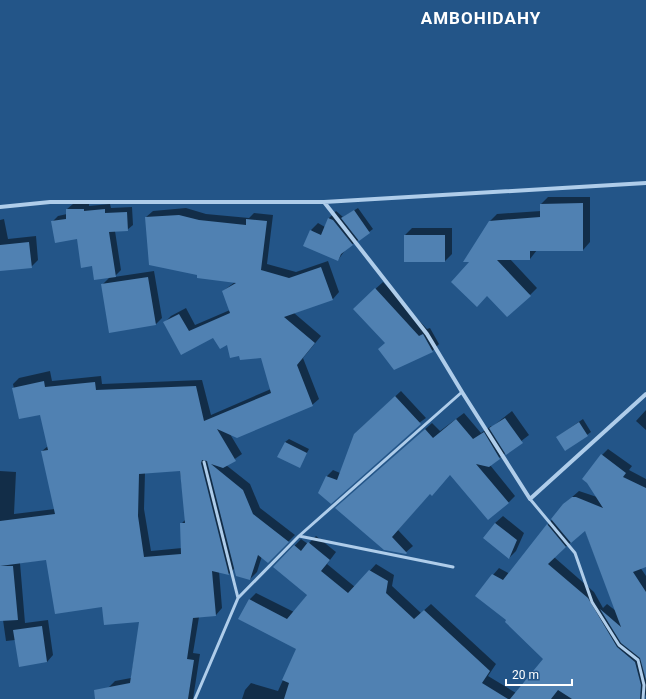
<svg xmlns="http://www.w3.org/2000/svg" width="646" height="699" viewBox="0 0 646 699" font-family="Roboto,sans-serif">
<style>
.shadow{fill:#0007;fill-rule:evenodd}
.building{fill:#5081b2;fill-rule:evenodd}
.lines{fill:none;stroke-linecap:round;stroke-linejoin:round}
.service{stroke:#afcdea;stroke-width:3}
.minor{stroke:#afcdea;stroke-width:4}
.labels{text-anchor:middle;stroke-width:3.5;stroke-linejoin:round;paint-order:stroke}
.district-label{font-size:17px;font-weight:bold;letter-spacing:1px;fill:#fff;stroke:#235588}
</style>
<rect width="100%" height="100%" fill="#235588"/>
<path class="shadow" d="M548,197H590V242L583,250H537L530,259H510L537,288L530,295L472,261L490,221L497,214L541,211V204Z
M73,204H89V206L110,204L111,208L132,207L133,225L127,230L115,231L121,270L114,277L154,271L162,318L156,324L102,285L110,277L93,265L78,238L53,221L58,216L67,214V209Z
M186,208L206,214L249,218L254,213L273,215L267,264L296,272L328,261L339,292L333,299L294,313L321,336L303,358L319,399L312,405L230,434L242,454L226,465L250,484L260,508L295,535L268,562L262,556L257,572L250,579L235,568L229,574L219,571L222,608L216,615L199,617L193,653L200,654L193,699H110L108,688L115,681L131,678L140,621L103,606L47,559L20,563L25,623L48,620L53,655L47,662L15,640L6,641L3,620H0V471L16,472L14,514L55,509L42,451L48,446L41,414L20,418L13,384L19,378L50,371L52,381L101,376L102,384L202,380L211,415L271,389L262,357L240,355L228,344L213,337L181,354L164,323L171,316L186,308L195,325L230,310L223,291L235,282L199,274L146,217L153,211ZM180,470L186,519L181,524L182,548L151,551L144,509L145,473Z
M358,208L373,229L346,249L338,260L311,230L318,223L325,227L329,218L336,211L343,217Z
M4,219L8,239L36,236L38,260L31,267L0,270V220Z
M412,228H452V254L445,261H405V235Z
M383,282L427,329L430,328L439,344L432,351L386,343L361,302Z
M401,391L426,418L320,493L327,476L333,470L340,473L361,428Z
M646,410V430L636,421Z
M512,411L529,435L490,465L515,496L508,503L450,474L430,493L398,530L413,546L405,553L344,501L432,423L440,431L464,413L481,433L491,426L492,427Z
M583,419L591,432L566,450L557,437Z
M289,439L309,449L299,467L285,442Z
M608,449L632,466L629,470L646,479V560L640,567L646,576V694L644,699H242L245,690L251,683L278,691L297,649L240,618L250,599L256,593L294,612L308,594L274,567L301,539L308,544L316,536L336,552L327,564L355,587L376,564L394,575L392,586L421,613L431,604L496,664L488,676L516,693L544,659L508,620L493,575L499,568L510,574L564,504L579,491L597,497L602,455ZM585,530L616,611L607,604L603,608L594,592L554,557Z
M503,516L524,533L516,551L509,558L495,523Z"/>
<path class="building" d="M583,203V251H530V260H497L531,296L507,317L487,296L477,307L451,282L469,262H463L489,221L540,217V204Z
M66,209H84V211L105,209V213L127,212L128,231L109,232L116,277L94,280L92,266L81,268L77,239L55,243L51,221L66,219Z
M354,210L370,233L359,241L341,218Z
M179,215L199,220L246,225V219L267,221L261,270L289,278L321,267L333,300L284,317L315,343L297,365L313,406L237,438L217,429L236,461L223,468L211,464L243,490L253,514L289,542L268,563L258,555L250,580L236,576L207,461L202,460L201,463L229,575L212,571L216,616L193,618L187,659L194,660L188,699H95L94,690L130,683L139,622L104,625L102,607L55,614L46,560L0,566V521L55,514L41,451L48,450L40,415L19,419L12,388L44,381L45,387L95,382L96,390L196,386L204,421L271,393L261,358L240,360L239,356L230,358L227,345L220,349L213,338L181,355L163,322L179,314L189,331L230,313L222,291L236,283L197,278V275L149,265L145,217ZM180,471L185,523H180L181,554L144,557L138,516L139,474Z
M328,218L333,220L353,245L341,254L338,261L303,246L310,230L321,235Z
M404,235H445V262H404Z
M29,242L32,268L0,271V245Z
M148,277L156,325L109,333L101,284Z
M375,288L419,336L423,334L433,352L394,370L378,349L385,343L353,309Z
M395,396L421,424L331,504L318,493L326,476L337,480L354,434Z
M505,418L523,443L506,455L489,428Z
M456,419L473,439L484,432L500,459L489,467L476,464L509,503L488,520L450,475L432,496L430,494L392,537L407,553L406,554L384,550L335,508L425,429L433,438Z
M579,422L588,436L565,451L556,437Z
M285,442L307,453L300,468L277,457Z
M601,454L626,473L623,477L646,488V567L633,572L646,592V680L640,658L621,643L600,609L621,627L585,531L571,543L551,519L563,504L572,497H576L603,508L587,483L582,479Z
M495,523L517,540L509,559L483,538Z
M547,524L566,547L548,564L588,598L617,647L635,662L641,685L640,699H572L558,690L551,699H510L543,659L505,622L506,620L475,596L492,574L503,580Z
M308,542L330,560L321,571L348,593L369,570L388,581L386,593L414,619L424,610L490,671L482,683L508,699H284L289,683L282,680L296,649L238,619L249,599L287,619L307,595L273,567L294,545L301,551Z
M0,566H13L18,620L0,621Z
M42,626L47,662L19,667L13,630Z"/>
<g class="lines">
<path class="service" d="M204,462L238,598
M530,499L575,553L592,602L619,645L638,660L644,685L643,699
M299,536L453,567
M195,699L238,598L299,536L462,392"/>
<path class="minor" d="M324,202L427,334L462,392L530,499L646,394
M0,207L50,202H324L646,183"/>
</g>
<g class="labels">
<g class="district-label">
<text x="481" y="24">AMBOHIDAHY</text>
</g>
</g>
<path d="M506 679v6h66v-6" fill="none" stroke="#ffffff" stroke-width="2"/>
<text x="512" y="679" font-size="12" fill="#ffffff" stroke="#235588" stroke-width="3" paint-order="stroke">20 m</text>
</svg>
